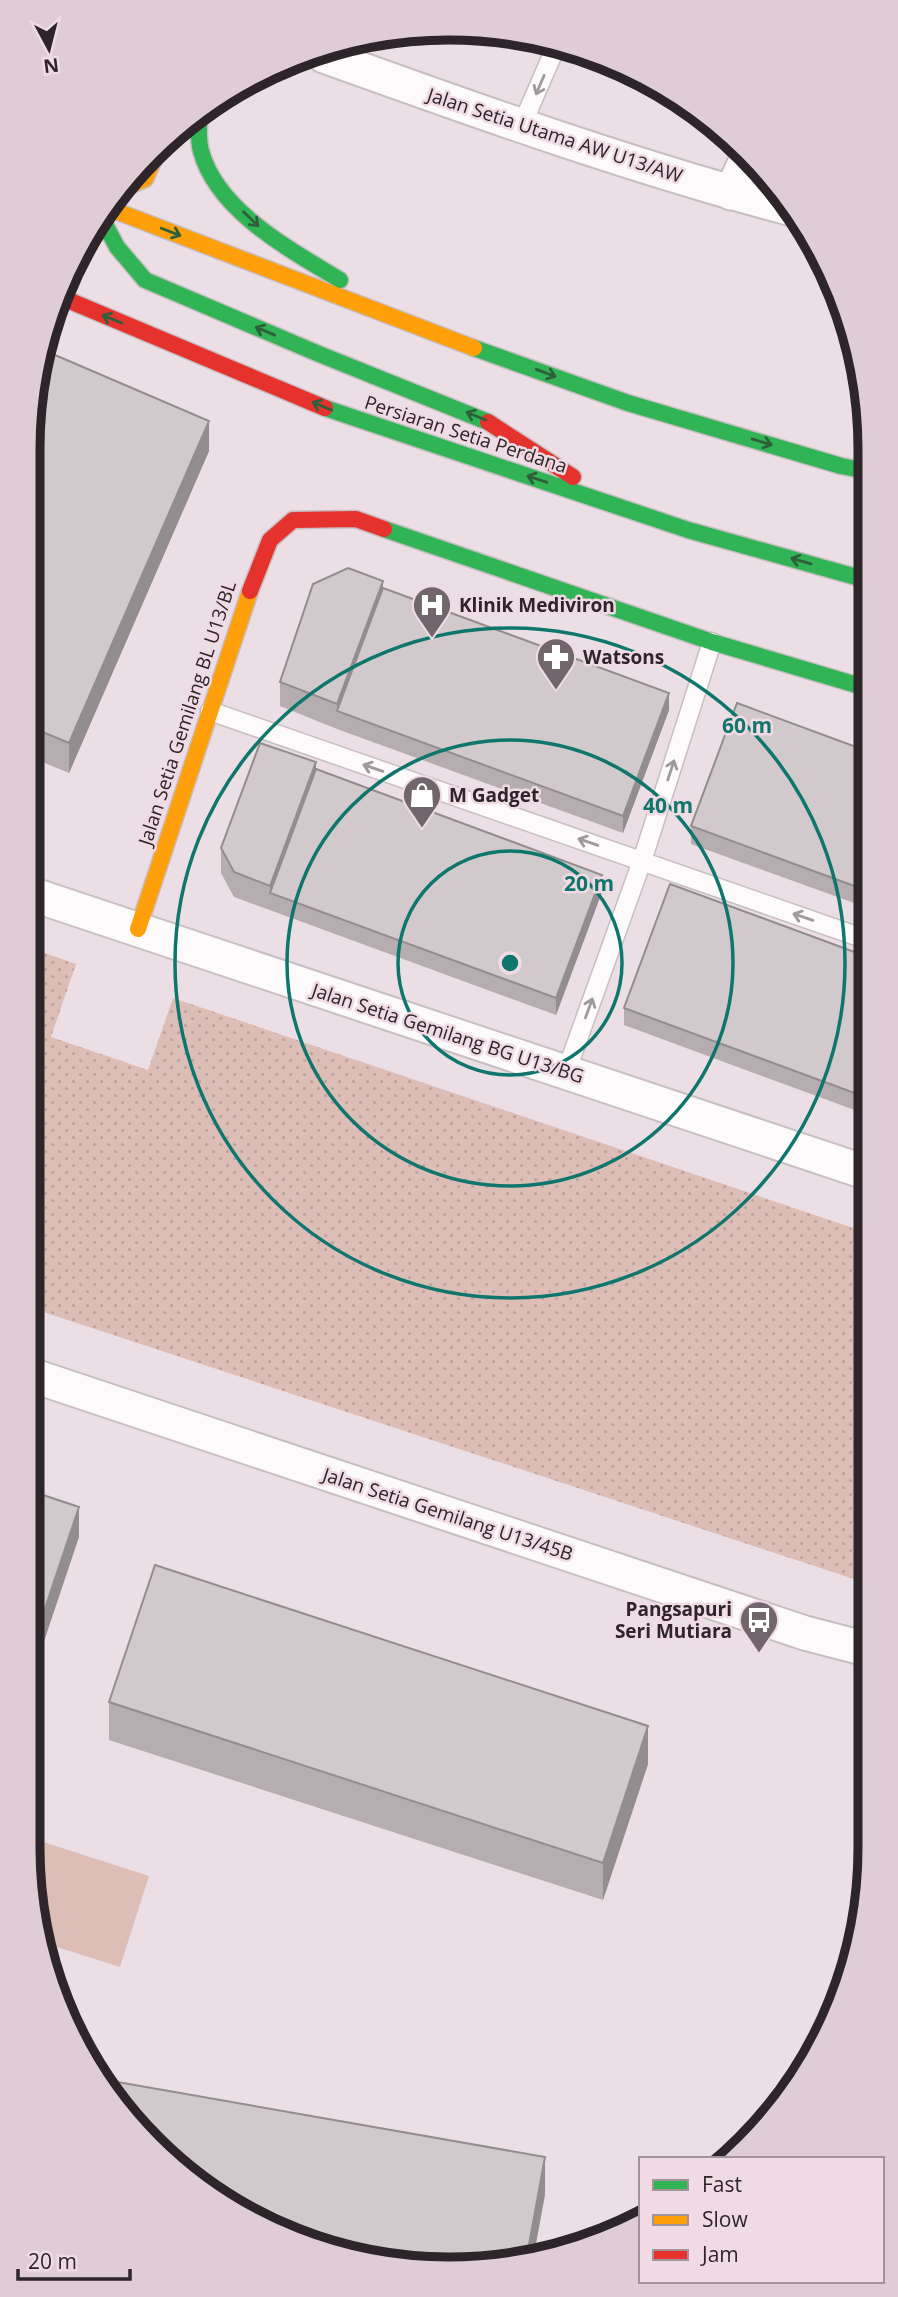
<svg xmlns="http://www.w3.org/2000/svg" width="898" height="2297" viewBox="0 0 898 2297" font-family="'Open Sans',sans-serif">
<style>
.grass{fill:url(#grass-dots)}
.pitch{fill:#ddbeb7}
.lines{fill:none;stroke-linecap:round;stroke-linejoin:round}
.lane-casing{stroke:#c7bec2;stroke-width:21}
.street-casing{stroke:#c7bec2;stroke-width:37}
.fast-casing{stroke:#c7bec2;stroke-width:19}
.slow-casing{stroke:#c7bec2;stroke-width:19}
.jam-casing{stroke:#c7bec2;stroke-width:19}
.lane{stroke:#fcfafb;stroke-width:18}
.street{stroke:#fcfafb;stroke-width:33}
.fast{stroke:#30b455;stroke-width:16}
.slow{stroke:#ff9f0a;stroke-width:16}
.jam{stroke:#e5322d;stroke-width:16}
.wall{fill:#b5adaf}
.shaded-wall{fill:#938d8f}
.building{fill:#d2c9cc;stroke:#938d8f;stroke-width:2}
.oneway{stroke:#9f9a9c}
.oneway2{stroke:#2e5e3b}
.ring{fill:none;stroke:#0f766e;stroke-width:3.5}
.labels{text-anchor:middle;stroke-width:5;stroke-linejoin:round;paint-order:stroke}
.street-label{font-size:19px;fill:#2d2529;stroke:#f0dae4}
.poi-label{font-size:19px;font-weight:bold;fill:#2d2529;stroke:#f0dae4;text-anchor:start}
.rim{fill:none;stroke:#2d2529;stroke-width:9}
.centre{fill:#0f766e;stroke:#f0dae4;stroke-width:3.5}
.ring-label{font-size:21px;text-anchor:middle;font-weight:bold;fill:#0f766e;stroke:#f0dae4;stroke-width:5;stroke-linejoin:round;paint-order:stroke}
</style>
<defs>
<pattern id="grass-dots" width="8" height="8" patternUnits="userSpaceOnUse" patternTransform="scale(1.75)"><rect width="8" height="8" fill="#ddbeb7"/><path d="M2 2h.1M6 6h.1" fill="none" stroke="#bea39d" stroke-width="1.8" stroke-linecap="round"/></pattern>
</defs>
<rect width="100%" height="100%" fill="#ebdfe5"/>
<path class="grass" d="M28,947L76,964L51,1037L148,1070L173,998L868,1233L869,1584L28,1307Z"/>
<path class="pitch" d="M28,1837L149,1876L120,1967L44,1943Z"/>
<g class="lines">
<g class="lane-casing">
<path id="lane" d="M521,127L558,42
M210,711L868,940
M566,1072L642,861L712,642"/>
</g>
<g class="street-casing">
<path id="street" d="M324,56C477,111 631,166 788,208
M731,193L748,156
M28,893L868,1173
M28,1374L805,1633L870,1650"/>
</g>
<g class="fast-casing">
<path id="fast" d="M199,119C199,130 198,141 201,151C217,211 291,250 340,280
M102,219L117,247L145,280L319,354L488,422
M474,348L628,403L841,466L867,471
M325,408L688,530L867,580
M384,529L712,642L867,688"/>
</g>
<g class="slow-casing">
<path id="slow" d="M117,191L145,179L154,159
M108,208L474,348
M138,929L250,591"/>
</g>
<g class="jam-casing">
<path id="jam" d="M63,298L325,408
M488,422L573,477
M250,591L270,540L293,520L356,519L384,529"/>
</g>
<use href="#lane" class="lane"/>
<use href="#street" class="street"/>
<use href="#fast" class="fast"/>
<use href="#slow" class="slow"/>
<use href="#jam" class="jam"/>
</g>
<path class="wall" d="M28,449L209,451L69,773L28,756Z
M383,588L669,710L623,833L337,729L280,706V682Z
M867,751L868,908L691,844V826Z
M221,848L602,892L556,1015L234,897L221,873Z
M868,957V1115L624,1025V1008Z
M109,1702L648,1764L603,1900L109,1740Z"/>
<path class="shaded-wall" d="M209,421V451L69,773V743Z
M383,581V605L337,711V704Z
M669,693V710L623,833V816Z
M316,762V787L270,893V886Z
M602,875V892L556,1015V998Z
M79,1507V1537L28,1689V1659Z
M648,1726V1764L603,1900V1863Z
M545,2157V2195L533,2260L526,2261Z"/>
<path class="building" d="M41,349L209,421L69,743L28,726V449Z
M348,568L383,581L337,704L280,682L313,584Z
M383,588L669,693L623,816L337,711Z
M737,703L867,751L868,891L691,826Z
M260,743L316,762L270,886L234,872L221,848Z
M316,769L602,875L556,998L270,893Z
M670,884L868,957V1098L624,1008Z
M28,1490L79,1507L28,1659Z
M155,1565L648,1726L603,1863L109,1702Z
M106,2080L545,2157L526,2261L394,2265L239,2213L132,2125Z"/>
<defs><path id="oneway-shaft" d="M-6 0H5M1.5-3L5.5 0L1.5 3" fill="none" stroke-width="1.6" stroke-linecap="round" stroke-linejoin="round" transform="scale(1.75)"/></defs>
<g class="oneway">
<use href="#oneway-shaft" transform="translate(540 85) rotate(113)"/>
<use href="#oneway-shaft" transform="translate(373 768) rotate(-161)"/>
<use href="#oneway-shaft" transform="translate(671 770) rotate(-72)"/>
<use href="#oneway-shaft" transform="translate(588 842) rotate(-161)"/>
<use href="#oneway-shaft" transform="translate(803 917) rotate(-161)"/>
<use href="#oneway-shaft" transform="translate(589 1008) rotate(-70)"/>
</g>
<g class="oneway2">
<use href="#oneway-shaft" transform="translate(251 219) rotate(44)"/>
<use href="#oneway-shaft" transform="translate(171 232) rotate(21)"/>
<use href="#oneway-shaft" transform="translate(112 319) rotate(-158)"/>
<use href="#oneway-shaft" transform="translate(265 331) rotate(-157)"/>
<use href="#oneway-shaft" transform="translate(546 373) rotate(20)"/>
<use href="#oneway-shaft" transform="translate(322 406) rotate(-158)"/>
<use href="#oneway-shaft" transform="translate(476 416) rotate(-158)"/>
<use href="#oneway-shaft" transform="translate(762 442) rotate(17)"/>
<use href="#oneway-shaft" transform="translate(537 479) rotate(-162)"/>
<use href="#oneway-shaft" transform="translate(801 561) rotate(-164)"/>
</g>
<g class="ring">
<circle cx="510" cy="963" r="112"/>
<circle cx="510" cy="963" r="223"/>
<circle cx="510" cy="963" r="335"/>
</g>
<defs>
<g id="hospital-pin" transform="scale(2.0125)"><path d="M0 17L-7.5 6A9.5 9.5 0 1 1 7.5 6Z" fill="#70666b" stroke="#f0dae4"/><path d="M-5-5h3v3.5h4V-5h3V5h-3V1.5h-4V5h-3Z" fill="#fff"/></g>
<g id="pharmacy-pin" transform="scale(2.0125)"><path d="M0 17L-7.5 6A9.5 9.5 0 1 1 7.5 6Z" fill="#70666b" stroke="#f0dae4"/><path d="M-2-6h4v4h4v4h-4v4h-4v-4h-4v-4h4Z" fill="#fff"/></g>
<g id="shop-pin" transform="scale(2.0125)"><path d="M0 17L-7.5 6A9.5 9.5 0 1 1 7.5 6Z" fill="#70666b" stroke="#f0dae4"/><path d="M-5-2.5h2.3a2.7 3.5 0 0 1 5.4 0H5L5.5 6h-11ZM-1.5-2.5h3a1.5 2.3 0 0 0-3 0Z" fill="#fff"/></g>
<g id="bus-pin" transform="scale(2.0125)"><path d="M0 17L-7.5 6A9.5 9.5 0 1 1 7.5 6Z" fill="#70666b" stroke="#f0dae4"/><path d="M-5-6H5V4H4V6H2V4H-2V6H-4V4H-5ZM-3.5-4V0h7V-4ZM-3.5 1.2v1.5H-2V1.2ZM2 1.2v1.5H3.5V1.2Z" fill="#fff"/></g>
</defs>
<g fill-rule="evenodd">
<use href="#hospital-pin" x="432" y="605"/>
<use href="#pharmacy-pin" x="556" y="657"/>
<use href="#shop-pin" x="422" y="795"/>
<use href="#bus-pin" x="759" y="1620"/>
</g>
<g class="labels">
<g class="street-label">
<text transform="translate(555 135) rotate(18)" y="7">Jalan Setia Utama AW U13/AW</text>
<text transform="translate(466 434) rotate(18)" y="7">Persiaran Setia Perdana</text>
<text transform="translate(187 713) rotate(-72)" y="7">Jalan Setia Gemilang BL U13/BL</text>
<text transform="translate(448 1033) rotate(18)" y="7">Jalan Setia Gemilang BG U13/BG</text>
<text transform="translate(448 1514) rotate(18)" y="7">Jalan Setia Gemilang U13/45B</text>
</g>
<g class="poi-label">
<text x="459" y="612">Klinik Mediviron</text>
<text x="583" y="664">Watsons</text>
<text x="449" y="802">M Gadget</text>
<text x="732" y="1616" text-anchor="end">Pangsapuri<tspan x="732" dy="22">Seri Mutiara</tspan></text>
</g>
</g>
<path d="M0 0H898V2297H0ZM449 40H449A409 409 0 0 1 858 449V1848A409 409 0 0 1 449 2257H449A409 409 0 0 1 40 1848V449A409 409 0 0 1 449 40Z" fill="#e0ccd5" fill-rule="evenodd"/>
<path class="rim" d="M449 40H449A409 409 0 0 1 858 449V1848A409 409 0 0 1 449 2257H449A409 409 0 0 1 40 1848V449A409 409 0 0 1 449 40Z"/>
<circle cx="510" cy="963" r="10" class="centre"/>
<g class="ring-label">
<text x="747" y="733">60 m</text>
<text x="668" y="813">40 m</text>
<text x="589" y="891">20 m</text>
</g>
<rect x="639" y="2157" width="245" height="126" fill="#f0dae4" stroke="#a29299" stroke-width="2"/>
<rect x="653" y="2180" width="35" height="10" fill="#30b455" stroke="#a29299" stroke-width="2"/>
<text x="702" y="2192" font-size="21" fill="#2d2529">Fast</text>
<rect x="653" y="2215" width="35" height="10" fill="#ff9f0a" stroke="#a29299" stroke-width="2"/>
<text x="702" y="2227" font-size="21" fill="#2d2529">Slow</text>
<rect x="653" y="2250" width="35" height="10" fill="#e5322d" stroke="#a29299" stroke-width="2"/>
<text x="702" y="2262" font-size="21" fill="#2d2529">Jam</text>
<g transform="translate(49 49) rotate(173)" stroke="#f0dae4" stroke-width="5" paint-order="stroke">
<path d="M0-5L12 26L0 18L-12 26Z" fill="#2d2529"/>
<text y="-10" font-size="19" font-weight="bold" text-anchor="middle" fill="#2d2529">N</text>
</g>
<path d="M18 2269v10h112v-10" fill="none" stroke="#2d2529" stroke-width="3.5"/>
<text x="28" y="2269" font-size="21" fill="#2d2529" stroke="#f0dae4" stroke-width="5" paint-order="stroke">20 m</text>
</svg>
